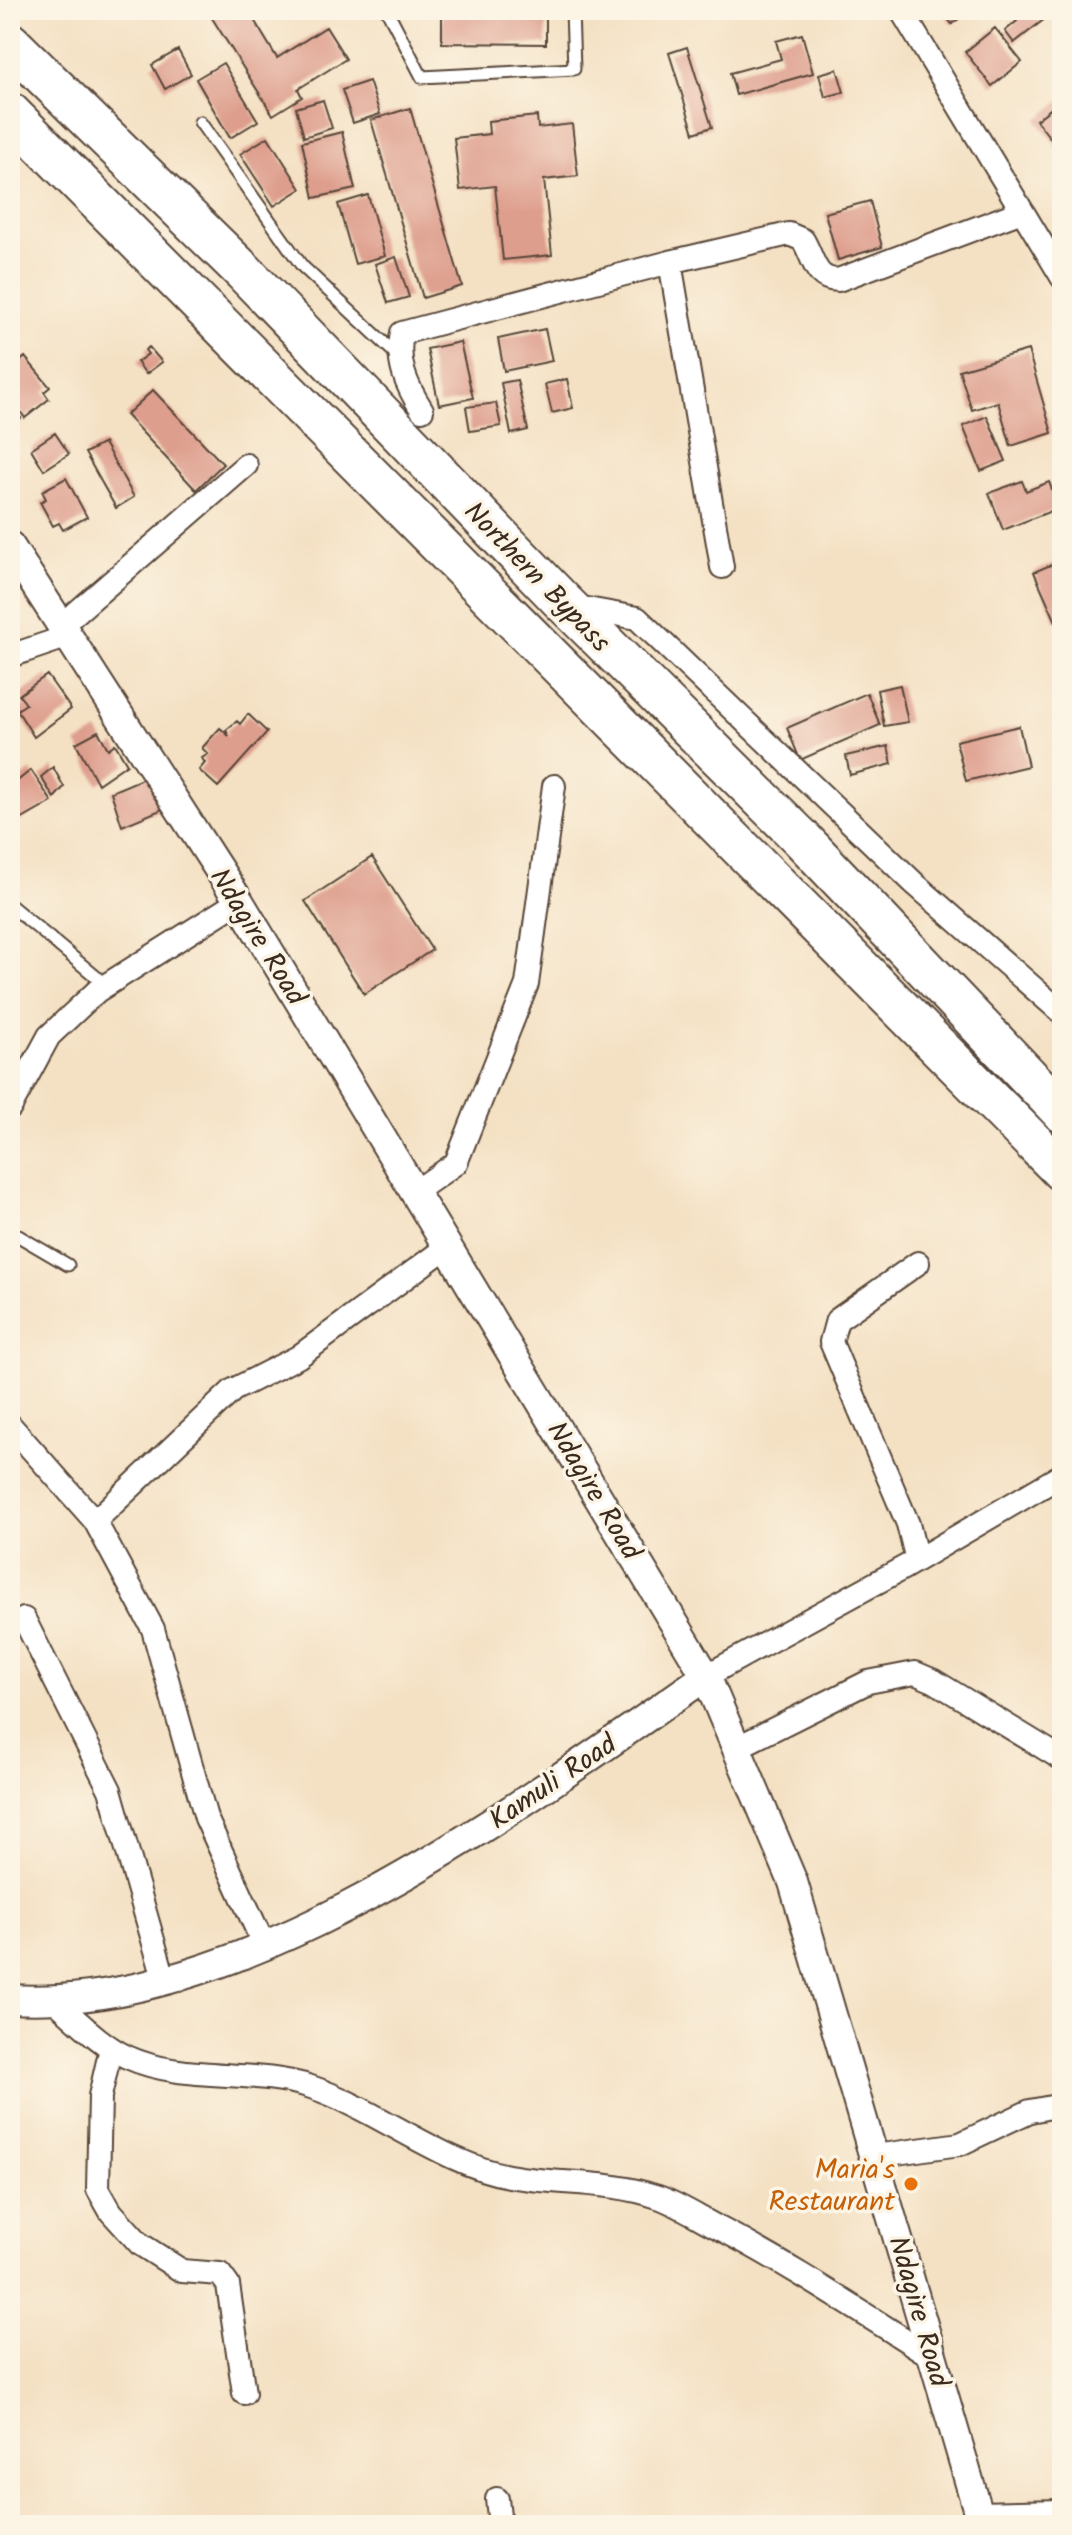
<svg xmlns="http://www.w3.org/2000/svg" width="1072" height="2535" viewBox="0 0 1072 2535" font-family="Kalam,sans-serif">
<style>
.building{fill:#de9e8d}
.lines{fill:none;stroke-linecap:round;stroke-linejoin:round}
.service-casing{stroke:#574537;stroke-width:15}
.minor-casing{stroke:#574537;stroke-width:26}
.tertiary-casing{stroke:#574537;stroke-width:32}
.motorway-casing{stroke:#574537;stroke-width:44}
.service{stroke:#fff;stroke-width:11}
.minor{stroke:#fff;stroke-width:22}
.tertiary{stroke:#fff;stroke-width:28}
.motorway{stroke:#fff;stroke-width:40}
.food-dot{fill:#e8710a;stroke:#fcf5e5;stroke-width:3}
.labels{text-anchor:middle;stroke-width:7;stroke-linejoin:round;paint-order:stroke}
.street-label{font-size:28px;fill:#3b2a1e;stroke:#fcf5e5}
.food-label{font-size:28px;fill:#c56008;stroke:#fcf5e5;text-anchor:end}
</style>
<rect width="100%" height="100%" fill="#fcf5e5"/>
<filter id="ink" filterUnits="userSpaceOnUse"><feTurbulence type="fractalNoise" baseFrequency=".0125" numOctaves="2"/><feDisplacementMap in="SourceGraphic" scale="16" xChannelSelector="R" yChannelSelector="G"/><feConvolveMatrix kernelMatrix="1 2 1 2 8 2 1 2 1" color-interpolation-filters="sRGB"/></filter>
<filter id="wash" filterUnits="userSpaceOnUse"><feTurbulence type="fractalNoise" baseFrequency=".006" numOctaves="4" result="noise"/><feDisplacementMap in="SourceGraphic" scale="32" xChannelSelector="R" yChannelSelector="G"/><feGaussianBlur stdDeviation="1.8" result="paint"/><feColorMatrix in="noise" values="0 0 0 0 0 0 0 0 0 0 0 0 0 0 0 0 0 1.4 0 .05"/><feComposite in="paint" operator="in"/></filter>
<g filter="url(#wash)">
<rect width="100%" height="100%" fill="#f4e1c4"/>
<g id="blocks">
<path class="building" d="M207,10H248L277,58L326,27L346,59L298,89L302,97L273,115Z
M442,10H546V44L442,43Z
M941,10H970L952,24Z
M1009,10H1048L1051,14L1014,43L1005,31L1017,21Z
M995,28L1022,62L992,86L965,52Z
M802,34L813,73L736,95L730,73L781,59L776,41Z
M687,47L712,127L694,133L669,53Z
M178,50L191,74L165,89L152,65Z
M223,63L258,121L230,138L196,79Z
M837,69L844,92L825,97L819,74Z
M369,81L380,114L353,123L342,90Z
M323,100L332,128L304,137L296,108Z
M1062,100V162L1057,156L1062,153L1036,120Z
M410,108L462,286L423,298L371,120Z
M537,116L538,128L572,124L578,176L544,180L552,255L503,260L495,186L460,190L454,138L489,134L488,121Z
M342,132L355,189L314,198L302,142Z
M268,137L301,189L274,206L240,154Z
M368,195L385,256L355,264L338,204Z
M870,201L882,247L838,260L825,213Z
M396,257L409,297L388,303L375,264Z
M545,329L552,361L504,371L498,339Z
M460,342L473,398L439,405L427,349Z
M149,347L162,362L146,374L137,362L148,354L145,350Z
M1028,350L1052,433L1011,446L998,402L972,410L959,370Z
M25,357L50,387L44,392L49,399L25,418L20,411L17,414L21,418L10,427V370Z
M567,379L573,408L552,413L545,384Z
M517,380L528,430L511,434L501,383Z
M153,390L223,464L196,490L126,415Z
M496,403L501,426L470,431L466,407Z
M987,416L1006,461L981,471L963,426Z
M55,433L69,454L44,470L31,449Z
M104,443L134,497L116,508L85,453Z
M66,478L87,517L63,530L59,523L53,526L40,502L46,499L42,491Z
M1022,481L1026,491L1049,482L1059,508L1003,530L989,493Z
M1062,560V619L1056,622L1034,572Z
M47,675L71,709L34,737L17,710L26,704L19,695Z
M900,685L908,722L884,726L877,690Z
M867,693L880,725L800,760L787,728Z
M248,714L267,732L218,787L199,770L205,763L202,758L208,754L202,748L220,728L229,736L226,730L237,721L240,724Z
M1019,726L1028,766L966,781L956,741Z
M98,731L108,749L115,744L127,764L98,784L76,743Z
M888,746L892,764L850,775L846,756Z
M53,767L64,787L54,798L41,777Z
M31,770L52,802L10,826V787Z
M149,776L163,809L122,826L111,792Z
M372,857L432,950L364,994L305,901Z"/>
</g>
</g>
<g filter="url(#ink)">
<use href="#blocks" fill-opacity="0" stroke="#574537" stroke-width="2"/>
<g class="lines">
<g class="service-casing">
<path id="service" d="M387,10L422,77L574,69L572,10
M200,122L302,266L397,355
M10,905L106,985
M10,1231L68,1265"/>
</g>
<g class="minor-casing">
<path id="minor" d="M901,10L1062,277
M422,410C406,385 396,362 402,333L670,262
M722,567L670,262L789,234L803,240C814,258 814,280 838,280L1022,211
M571,606L637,618L915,884L1062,1013
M62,625L246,465
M10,656L69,636
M10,1108L49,1036L97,991L239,901
M415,1192L456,1163L527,984L554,786
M10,1425L95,1521
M917,1560L908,1524L831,1342L837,1320L918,1263
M24,1619L110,1790L165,1982
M706,1676L905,1567L1062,1475
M738,1747L868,1682L915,1673L934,1681L1062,1759
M264,1945L206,1818L153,1629L95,1521L233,1390L298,1357L448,1246
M56,2002C78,2021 101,2045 127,2057C184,2083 253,2068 311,2087C375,2108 444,2165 509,2176C559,2185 609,2180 658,2197C678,2204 698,2217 717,2227C792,2266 862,2313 934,2358
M111,2048L100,2096L98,2189L111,2212L140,2244L182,2271L220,2274L228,2285L244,2393
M875,2156L960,2144L1030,2111L1062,2105
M497,2499L500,2525
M979,2513L1062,2511"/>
</g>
<g class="tertiary-casing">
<path id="tertiary" d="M10,546L239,901L706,1676L793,1882L982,2525
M10,1999C244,2014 521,1804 706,1676"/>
</g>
<g class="motorway-casing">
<path id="motorway" d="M10,43L244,272L561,600L800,837L1062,1112
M10,113L1062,1171"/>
</g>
<use href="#service" class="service"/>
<use href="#minor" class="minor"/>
<use href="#tertiary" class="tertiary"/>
<use href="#motorway" class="motorway"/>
</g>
</g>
<circle class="food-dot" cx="911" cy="2184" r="8"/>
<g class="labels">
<g class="street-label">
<text transform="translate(538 576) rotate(46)" y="10">Northern Bypass</text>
<text transform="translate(259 936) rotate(58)" y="10">Ndagire Road</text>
<text transform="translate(595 1490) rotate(59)" y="10">Ndagire Road</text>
<text transform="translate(552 1781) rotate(-34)" y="10">Kamuli Road</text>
<text transform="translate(920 2311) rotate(74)" y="10">Ndagire Road</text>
</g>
<g class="food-label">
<text x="895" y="2178">Maria's<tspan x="895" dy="32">Restaurant</tspan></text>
</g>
</g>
<rect width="1072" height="2535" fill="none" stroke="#fcf5e5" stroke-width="40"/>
</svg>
